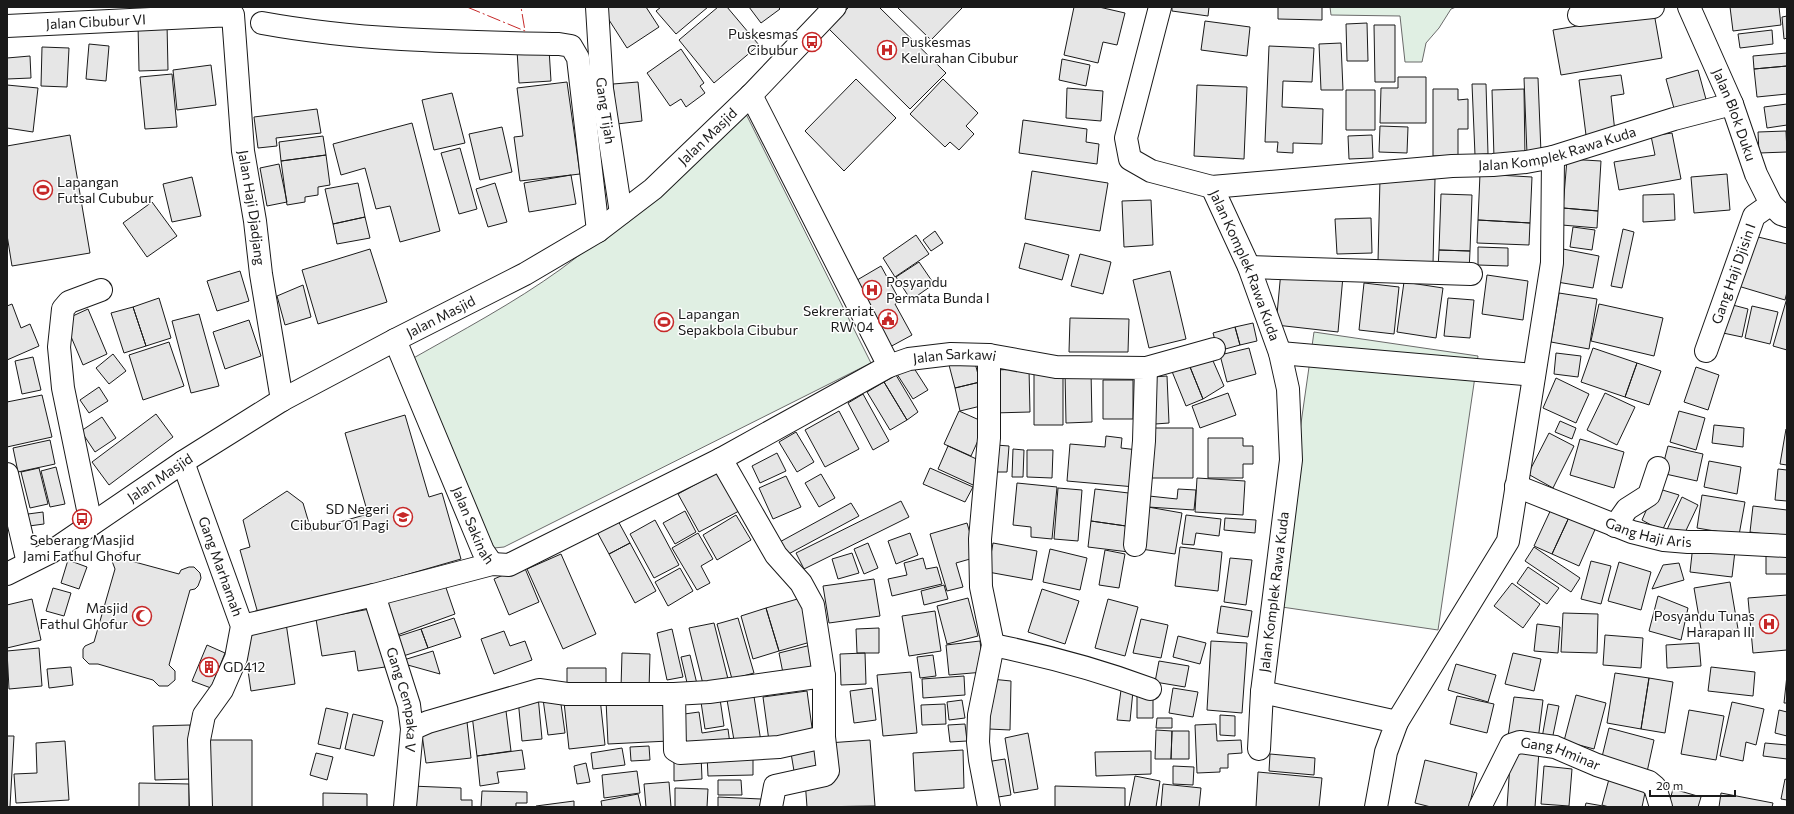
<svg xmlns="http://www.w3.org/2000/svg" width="1794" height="814" viewBox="0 0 1794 814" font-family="Commissioner,sans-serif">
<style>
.green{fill:#e0efe3;stroke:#6a6a6a}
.building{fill:#e6e6e6;stroke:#1a1a1a}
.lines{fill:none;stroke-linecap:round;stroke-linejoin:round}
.minor-casing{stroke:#1a1a1a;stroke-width:24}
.minor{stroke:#fff;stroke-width:22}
.power{stroke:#c62828;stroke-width:1;stroke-dasharray:14 3 2 3;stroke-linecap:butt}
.labels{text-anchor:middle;stroke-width:3;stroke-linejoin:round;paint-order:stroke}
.street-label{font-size:14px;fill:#1a1a1a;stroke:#fff}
.poi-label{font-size:14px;fill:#1a1a1a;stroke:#fff;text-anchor:end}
</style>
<rect width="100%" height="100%" fill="#fff"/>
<path class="green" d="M1330,7H1456L1451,9L1439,28L1426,43L1422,62H1405L1400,16L1331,15Z
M743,108L871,363L504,547L494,548L410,360C461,331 514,303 561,269C627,221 684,163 743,108Z
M1314,332L1478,356L1438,630L1275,606Z"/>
<path class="building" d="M605,7H646L659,27L627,48L602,9Z
M661,7H708L676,34L656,11Z
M718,7H727L759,45L714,83L679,40Z
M749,7H778L780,9L761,23Z
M849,7H879L946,73L910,109L828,28Z
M897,7H961L962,8L931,40Z
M1074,7H1099L1125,13L1117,45L1103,42L1098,63L1064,55Z
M1172,7H1209L1208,16L1172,11Z
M1278,7H1322V20L1278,19Z
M1730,7H1779L1781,25L1733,31Z
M1654,13L1662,58L1561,75L1553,30Z
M1787,16V38L1784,39L1782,17Z
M1205,21L1250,27L1247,56L1201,50Z
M1367,23L1368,61H1347L1346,24Z
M138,24H167L168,70L139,71Z
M1374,25H1395V82H1375Z
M1772,30L1773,44L1740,48L1738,34Z
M1341,43L1343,90H1321L1319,44Z
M89,44L109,46L106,81L86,79Z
M1269,46L1314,48L1312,82L1283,81L1282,107L1323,109L1322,144L1293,143V153L1277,152L1278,142H1265Z
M42,47L69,48L67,87L41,86Z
M549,49L551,81L519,83L517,50Z
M681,49L704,83L700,86L705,93L686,107L681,99L670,106L647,73Z
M1787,53V66L1754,69L1753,56Z
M30,56L31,78L7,79V58Z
M1062,59L1090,65L1086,86L1059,80Z
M211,65L216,105L177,110L173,70Z
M1787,66V94L1757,97L1754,69Z
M1698,70L1707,103L1675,112L1666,79Z
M172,74L177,127L145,129L140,77Z
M1621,75L1624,94L1611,96L1615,132L1586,135L1579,80Z
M1398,77H1426V123H1380L1381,88H1398Z
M1524,78H1538L1541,153L1527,154Z
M856,79L896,118L844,171L805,131Z
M943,79L978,113L966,126L974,134L959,150L950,142L945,147L910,114Z
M567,82L580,174L520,181L514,137L523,136L517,88Z
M638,82L642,121L617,124L613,84Z
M1472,84H1486L1488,154L1475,155Z
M7,85L38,88L33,132L7,128Z
M1197,85L1247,87L1244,159L1194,156Z
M1067,88L1103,91L1101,121L1066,118Z
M1433,89H1458V100L1468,99V129H1458V156H1433Z
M1524,89L1525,158H1494L1492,90Z
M1346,90H1375V130H1346Z
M452,93L465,143L434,150L422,100Z
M1787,104V125L1767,128L1764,107Z
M317,109L321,133L276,138L277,146L258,148L254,117Z
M1023,120L1087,129L1086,142L1099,144L1097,164L1019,153Z
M412,123L440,231L400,242L390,206L376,209L365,168L341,175L333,144Z
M1380,126L1408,127L1407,153L1379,152Z
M502,127L512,172L480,180L469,134Z
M1786,131L1787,152L1759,153L1758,132Z
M1672,133L1681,179L1619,190L1614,162L1655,155L1651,136Z
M70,135L90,253L12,266L7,235V146Z
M1372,135L1373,158L1349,159L1348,136Z
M323,136L326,155L281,161L279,142Z
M460,148L477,209L459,214L441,153Z
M326,155L330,185L318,187V195L305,197V202L287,205L281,161Z
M1567,159L1601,161L1598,211L1563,208Z
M279,164L287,202L267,206L260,168Z
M1032,171L1108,183L1100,231L1025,219Z
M1480,174L1532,177L1530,223L1478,220Z
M1727,174L1730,210L1694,213L1691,177Z
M571,175L576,204L529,212L524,183Z
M192,177L201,216L172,222L163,184Z
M1380,178L1435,179L1433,264L1378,262Z
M358,183L365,217L333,224L325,189Z
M495,183L507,222L488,227L476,189Z
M1441,194L1472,195L1470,251L1439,250Z
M1674,194L1675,220L1643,222V195Z
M1151,200L1153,245L1124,247L1122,201Z
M152,202L177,236L147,257L123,223Z
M1563,208L1598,211L1597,228L1562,225Z
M365,217L370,238L337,244L333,224Z
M1371,218L1372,253L1337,254L1335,219Z
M1478,220L1530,223L1529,245L1477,243Z
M1573,227L1595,230L1592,250L1570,247Z
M1623,229L1634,232L1622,288L1611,286Z
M935,231L943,243L931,251L923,240Z
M916,235L929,254L895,277L883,258Z
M1754,236L1787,244V292L1785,300L1738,286Z
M1025,243L1069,255L1062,280L1019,268Z
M1478,247L1508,248V266L1478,265Z
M370,249L387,302L318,324L302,270Z
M1563,249L1599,256L1593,288L1557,282Z
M1439,250L1470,251L1469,271L1438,269Z
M1080,254L1111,262L1103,294L1071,286Z
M919,262L934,284L911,300L896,277Z
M881,266L900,301L895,304L912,335L888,348L852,283Z
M240,271L249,301L217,311L207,281Z
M1170,271L1186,339L1149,348L1133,280Z
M1281,271L1343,276L1338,332L1276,325Z
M1487,275L1528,281L1523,320L1482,314Z
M1404,282L1443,288L1436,338L1397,332Z
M1364,283L1399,287L1394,334L1359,330Z
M303,285L311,317L285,325L277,296Z
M1559,293L1597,299L1589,349L1551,342Z
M159,298L171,338L146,346L133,307Z
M1448,298L1474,300L1470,338L1444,336Z
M1787,298V350L1773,346Z
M12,304L21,328L30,324L39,346L7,360V306Z
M1599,304L1663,318L1654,356L1591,341Z
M1729,304L1748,309L1742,337L1723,333Z
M1752,306L1778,312L1770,344L1745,338Z
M133,307L146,346L124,353L111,313Z
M88,309L107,354L83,365L64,320Z
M199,314L219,386L191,393L172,321Z
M1070,318L1129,319L1128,352H1069Z
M249,320L261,356L225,369L213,332Z
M1253,323L1257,341L1240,345L1235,327Z
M1235,327L1240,345L1218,351L1213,333Z
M169,342L184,386L143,400L129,355Z
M1249,348L1256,374L1227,382L1220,355Z
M1593,348L1637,363L1625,397L1581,382Z
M1556,353L1581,356L1578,377L1554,374Z
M113,354L126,371L109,384L96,368Z
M1210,354L1224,386L1203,399L1188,362Z
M33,357L41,390L22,394L15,361Z
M974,359L980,382L955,388L949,365Z
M910,362L928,390L913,399L895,371Z
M1188,362L1203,399L1186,406L1171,369Z
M1637,363L1661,371L1649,405L1625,397Z
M1696,367L1719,375L1708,410L1684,402Z
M1029,369L1030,412L993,413L992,370Z
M1034,369H1063V425H1034Z
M1065,371H1091L1092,422L1066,423Z
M896,375L918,412L907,420L884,382Z
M1167,376L1169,423L1155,424L1153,377Z
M1556,378L1589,394L1576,423L1543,408Z
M1103,380H1133V419H1103Z
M884,382L907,420L890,430L867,392Z
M980,382L985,405L960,411L955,388Z
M99,387L108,401L89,413L80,400Z
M1228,393L1236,415L1200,428L1192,406Z
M1605,393L1635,407L1617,445L1587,430Z
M863,394L889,441L873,450L848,403Z
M42,395L52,437L7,447V402Z
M839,411L859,449L825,467L805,430Z
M959,411L986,423L971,456L944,444Z
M1679,411L1705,418L1696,450L1670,442Z
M156,414L173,437L109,485L92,462Z
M405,415L429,497L442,493L461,559L259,617L240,550L250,547L243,520L287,491L303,503L311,530L368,514L345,433Z
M102,417L116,438L95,452L81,431Z
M1560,421L1576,428L1572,439L1555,432Z
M1714,425L1744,428L1743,447L1712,443Z
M1150,428H1193V478H1150Z
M1786,429H1787V465L1780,464Z
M796,432L814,462L797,472L779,442Z
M1549,433L1574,446L1553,488L1528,474Z
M1106,436L1122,438L1121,448L1138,450L1135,487L1067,481L1070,444L1105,447Z
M1208,438H1243V446H1253V464H1243V478H1208Z
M1580,439L1624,452L1614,488L1570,475Z
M50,440L55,464L18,472L13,448Z
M996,445L1009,446L1007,472H994Z
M948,446L983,462L973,485L938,469Z
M1668,446L1703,454L1697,481L1661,473Z
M1013,449L1024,450L1023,477H1012Z
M1027,450H1053L1052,478L1027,477Z
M777,453L786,471L760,483L752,466Z
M1709,461L1741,467L1737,494L1704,487Z
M56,467L65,504L50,507L41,471Z
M39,468L48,504L30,508L21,472Z
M930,468L973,487L965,502L923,484Z
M1778,469L1787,470V501L1775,500Z
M718,472L739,511L699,532L678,494Z
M821,474L835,498L819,507L805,483Z
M786,476L801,507L773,519L759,488Z
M1197,478L1245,481L1243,515L1195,512Z
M1017,483L1057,487L1052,539L1031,537V527L1013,525Z
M1058,488L1082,490L1078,541L1054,539Z
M1656,488L1679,495L1662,531L1642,520Z
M1095,489L1137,494L1133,527L1091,521Z
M1178,489L1196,490L1194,510L1148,507L1149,496L1177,499Z
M1702,495L1745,502L1739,535L1697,528Z
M1682,497L1698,505L1681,541L1665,534Z
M901,501L909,517L804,569L796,553Z
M851,503L859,516L783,557L776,544Z
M1553,505L1571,513L1552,554L1534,546Z
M1753,506L1787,510V537L1750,532Z
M1148,507L1182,513L1175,554L1141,549Z
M685,511L696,532L675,544L663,523Z
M43,512L44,524L29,526L28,514Z
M1571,513L1597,525L1579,566L1552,554Z
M736,515L751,540L717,560L703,535Z
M1186,515L1221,519L1219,536L1196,533L1194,545L1182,544Z
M1225,518L1256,520L1255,533L1224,530Z
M617,519L630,543L609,554L596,530Z
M655,520L679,565L654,578L630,534Z
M1091,521L1133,527L1129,552L1088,547Z
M967,523L977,557L956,563L963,587L947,591L930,534Z
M698,533L713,559L701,566L710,583L697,590L672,548Z
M910,533L918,555L896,564L888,541Z
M630,543L656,591L635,603L609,554Z
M868,543L878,568L864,574L854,549Z
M993,543L1037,551L1032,580L988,572Z
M1693,545L1735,551L1732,577L1690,572Z
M1180,547L1222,552L1218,591L1175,586Z
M1534,547L1580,578L1571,592L1525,561Z
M1050,549L1087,558L1080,590L1043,582Z
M1766,549H1787V574H1766Z
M1105,550L1125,554L1119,588L1099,585Z
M120,553L127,554L131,561L179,574L181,570L189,567H194L200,573L201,578L198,586L195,589L190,590L169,665L175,671V680L168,686H159L153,680L98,664H89L83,658V649L85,646L94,642L115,569L112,561L113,557Z
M852,553L859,573L838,579L832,559Z
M561,554L596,634L563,649L527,569Z
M923,558L926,569L937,567L942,584L892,596L888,579L907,575L904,563Z
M1230,558L1252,560L1246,605L1224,602Z
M68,560L87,567L79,589L61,583Z
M1591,561L1611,566L1601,604L1581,599Z
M1619,562L1651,572L1641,610L1608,601Z
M1679,563L1684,580L1652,589L1663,565Z
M524,566L539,602L509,615L494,579Z
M1528,567L1559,588L1547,604L1517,583Z
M680,568L693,591L668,606L655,582Z
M443,579L455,614L392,637L379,603Z
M874,579L880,616L829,623L823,586Z
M1730,582L1738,629L1702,635L1694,588Z
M1512,583L1540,604L1523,628L1494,606Z
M944,585L948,599L924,605L921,591Z
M53,588L71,593L64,616L46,611Z
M1042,589L1079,601L1065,644L1028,632Z
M1787,595V650L1753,653L1748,598Z
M1658,596L1688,608L1681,640L1649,631Z
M801,598L814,641L779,651L766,608Z
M968,598L978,636L947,644L937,606Z
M32,599L41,640L7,648V605Z
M1108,599L1138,607L1125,656L1095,648Z
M1221,606L1252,611L1248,637L1217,633Z
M375,608L385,667L358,671L355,651L322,656L316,619Z
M766,608L779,651L753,659L741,616Z
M935,611L941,651L909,656L902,616Z
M1563,613L1598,614L1597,653L1561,652Z
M454,618L461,637L428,648L421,629Z
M738,618L754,673L732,679L717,624Z
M1141,619L1168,625L1161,658L1133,653Z
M286,623L295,684L251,691L242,630Z
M714,623L728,679L703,684L689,628Z
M1537,624L1560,627L1558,653L1534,651Z
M879,628V653H857L856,629Z
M421,629L428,648L397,658L390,639Z
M672,629L683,677L667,680L657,633Z
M504,631L510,646L525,641L532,660L494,674L481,639Z
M1605,635L1643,638L1641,668L1603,665Z
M1178,636L1206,643L1200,664L1173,657Z
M980,641L984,672L949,675L946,645Z
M1211,641L1247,643L1242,713L1207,710Z
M1699,643L1701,666L1667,668L1666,645Z
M207,645L225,653L211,688L192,681Z
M811,645L816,671L784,678L779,653Z
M39,648L42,686L9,689L7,651Z
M433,651L440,674L397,662Z
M622,653L650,654L649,689L621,688Z
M865,653L866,684L841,685L840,654Z
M1513,653L1541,659L1534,691L1505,684Z
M690,655L697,684L688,687L681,657Z
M933,655L936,676L920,678L917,657Z
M1159,661L1189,666L1185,687L1155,682Z
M1456,664L1496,675L1488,702L1448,690Z
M71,667L73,685L49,688L47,669Z
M1711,667L1755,672L1753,696L1708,691Z
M567,668H606V693H567Z
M911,672L917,733L883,736L877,675Z
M1615,673L1649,678L1641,729L1607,723Z
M1787,675V703H1784Z
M964,676L965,695L923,698L922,679Z
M1649,678L1673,682L1665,733L1641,729Z
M991,679L1011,681L1010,730L989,729Z
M872,688L876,720L854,723L850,691Z
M1173,688L1198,692L1193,717L1169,713Z
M753,690L761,742L735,746L726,694Z
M1121,690L1133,691L1130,721L1117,720Z
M807,691L813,735L769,741L763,697Z
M1137,693H1153V718H1137Z
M1576,695L1606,703L1594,749L1564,741Z
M538,696L542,739L522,741L518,699Z
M1457,696L1494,704L1487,733L1450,724Z
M560,697L565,733L548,735L543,699Z
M667,697L669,741L608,744L606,700Z
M1514,697L1543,700L1538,740L1508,736Z
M600,698L605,745L569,749L564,702Z
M720,699L724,726L705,729L701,702Z
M962,700L965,718L949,720L947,702Z
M1732,702L1764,709L1756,745L1746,742L1743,761L1720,756Z
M945,704L946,724L922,725L921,705Z
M1548,704L1559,706L1552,740L1542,738Z
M326,708L348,713L340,749L318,744Z
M1689,710L1724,716L1716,760L1681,754Z
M1779,710L1787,712V736L1775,733Z
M506,711L511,751L477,756L472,715Z
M699,712L702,733L728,729L730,744L683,752L677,715Z
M353,714L383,721L374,756L345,749Z
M1220,715L1235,716V736L1220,735Z
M1157,718H1172V728H1156Z
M467,722L471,758L426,763L421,727Z
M965,724L967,741L950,742L948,725Z
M1216,724L1217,741L1241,740L1242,753L1228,754V768H1220V772L1197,773L1195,725Z
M190,725L192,779L155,780L153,726Z
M1609,728L1654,740L1647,772L1601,761Z
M1156,730L1172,731L1171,759H1155Z
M1172,731H1189V759H1171Z
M1028,733L1038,789L1014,793L1005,738Z
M7,736H14L10,807H7Z
M206,740H252V807H206Z
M870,740L875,806L807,807L805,780L831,778L828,743Z
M65,741L69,800L16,803L14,774L37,773L36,743Z
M819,743L824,773L795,777L790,747Z
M1765,743L1787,745V759L1763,756Z
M649,746L650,760L631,761L630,747Z
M622,748L625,765L593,769L591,753Z
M1511,749L1539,751L1535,807H1507Z
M522,750L525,769L497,772L499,783L480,786L477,756Z
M963,750L964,788L915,791L913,753Z
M1151,751V774L1096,776L1095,752Z
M316,753L333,757L327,780L310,775Z
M753,753V775L708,776L707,755Z
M701,754L702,779L674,781V755Z
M1270,754L1315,758L1314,775L1269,771Z
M1005,759L1011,795L992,798L986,762Z
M1425,760L1477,773L1469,807H1431L1415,803Z
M586,763L590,782L577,784L574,766Z
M1173,766L1194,767L1193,785L1173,784Z
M1544,766L1572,769L1569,806L1541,804Z
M637,771L640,793L604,798L602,775Z
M1258,772L1322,778L1319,807H1256Z
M1135,776L1160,781L1156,807H1129Z
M1609,779L1646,788L1642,807H1609L1602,805Z
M1785,779L1787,780V800L1781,799Z
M718,780H741L742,795H718Z
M669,782L671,807H646L644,784Z
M139,783L189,784V807H139Z
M1163,784L1201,788L1199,807H1161Z
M411,786L461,788V800H472V807H410Z
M1055,786L1125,788V807H1055Z
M675,788L708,789L707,807H675Z
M1673,789L1701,797L1698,807H1668Z
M482,791L527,792V803H516V807H481Z
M323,793L367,794V807H323Z
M1721,793L1773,803L1772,807H1719Z
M638,794L641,807H602L601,801Z
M718,797L761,799L760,807H718Z
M574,801V807H536V806Z
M1586,803L1603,806V807H1585Z"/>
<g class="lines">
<g class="minor-casing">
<g id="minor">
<path id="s1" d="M597,7L602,89L621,213"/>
<path id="s2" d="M1160,7L1126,138L1130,159L1151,171L1212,187L1452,166L1493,165L1526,162L1553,157L1674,119L1732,104"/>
<path id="s3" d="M1689,7L1732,104L1756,174L1771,204L1781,214L1787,216"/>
<path d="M1579,15L1653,7"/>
<path d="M262,23C360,41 459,42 559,44L571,46L578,58L598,231"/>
<path id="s4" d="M7,26L233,15L243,151L255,221L261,274L282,400"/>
<path id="s5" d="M751,95L889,366L909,359L951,354L989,355L1056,367L1146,368L1144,441L1135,545"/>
<path id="s6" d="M1212,187L1249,267L1280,353L1288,389L1291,460L1262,692L1259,749"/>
<path d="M1249,267L1471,274"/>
<path id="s7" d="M395,340L483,551L492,564"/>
<path id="s8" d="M1706,351L1754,216L1771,204"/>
<path d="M1280,353L1534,375"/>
<path d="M989,355V438L980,539L981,587L993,645L979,715L978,742L980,760L989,807"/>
<path d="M1146,368L1214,349"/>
<path id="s9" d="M183,462L242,626L236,658L222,690L204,715L199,740L201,807"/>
<path d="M7,474L28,563"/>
<path id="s10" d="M1516,486L1632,532L1664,540L1688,542H1711L1787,546"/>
<path d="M91,524L63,388L59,347L63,309L69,302L101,290"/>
<path d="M1615,526L1627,509L1649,495L1658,468"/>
<path id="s11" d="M7,574L51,552L183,462L282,400L395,340L525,274L598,231L653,189L751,95L835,7"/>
<path id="s12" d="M374,595L409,705L412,729L405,807"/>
<path d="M242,626L374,595L492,564L509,565L721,459"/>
<path d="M993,645C1047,656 1099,670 1150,689"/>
<path d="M824,676L709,692L674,694L675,750L680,753L779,747L824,737"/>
<path d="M1262,692L1397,722L1386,752L1376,807"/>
<path d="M1397,722L1508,541L1552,263L1553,157"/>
<path d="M412,729L428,722L539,690L567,694H674"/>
<path d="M771,807L775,786L825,775L828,771L824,737V676L813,605L801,583L776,555L721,459L889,366"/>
<path id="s13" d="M1480,807L1511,745L1520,742L1555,747L1597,765L1649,782L1655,787L1661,807"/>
</g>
</g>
<use href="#minor" class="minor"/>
<path class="power" d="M467,7L525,31L521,7"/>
</g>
<defs>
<g id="bus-ring" transform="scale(1)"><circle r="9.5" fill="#fff" stroke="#c62828" stroke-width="1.5"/><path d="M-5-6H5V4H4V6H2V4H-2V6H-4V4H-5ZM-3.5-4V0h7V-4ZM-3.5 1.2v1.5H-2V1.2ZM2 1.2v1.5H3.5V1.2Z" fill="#c62828"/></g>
<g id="hospital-ring" transform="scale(1)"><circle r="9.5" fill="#fff" stroke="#c62828" stroke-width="1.5"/><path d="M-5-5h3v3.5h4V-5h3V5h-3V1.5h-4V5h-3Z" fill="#c62828"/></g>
<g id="stadium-ring" transform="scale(1)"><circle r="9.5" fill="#fff" stroke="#c62828" stroke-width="1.5"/><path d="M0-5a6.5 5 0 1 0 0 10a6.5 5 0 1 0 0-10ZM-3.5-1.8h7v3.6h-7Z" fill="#c62828"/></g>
<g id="civic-ring" transform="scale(1)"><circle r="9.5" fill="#fff" stroke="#c62828" stroke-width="1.5"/><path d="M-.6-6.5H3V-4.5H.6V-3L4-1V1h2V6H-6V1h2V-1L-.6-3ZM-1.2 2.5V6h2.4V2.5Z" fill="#c62828"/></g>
<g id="school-ring" transform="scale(1)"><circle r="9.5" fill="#fff" stroke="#c62828" stroke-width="1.5"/><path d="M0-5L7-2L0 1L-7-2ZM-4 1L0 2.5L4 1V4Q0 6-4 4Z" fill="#c62828"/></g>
<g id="mosque-ring" transform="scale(1)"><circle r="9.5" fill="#fff" stroke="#c62828" stroke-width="1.5"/><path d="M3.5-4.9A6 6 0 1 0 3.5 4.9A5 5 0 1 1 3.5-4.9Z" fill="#c62828"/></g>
<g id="building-ring" transform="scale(1)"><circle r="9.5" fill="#fff" stroke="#c62828" stroke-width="1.5"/><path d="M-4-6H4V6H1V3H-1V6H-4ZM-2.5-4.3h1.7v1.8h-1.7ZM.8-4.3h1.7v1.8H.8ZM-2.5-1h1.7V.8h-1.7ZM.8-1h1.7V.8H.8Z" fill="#c62828"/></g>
</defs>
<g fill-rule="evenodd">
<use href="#bus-ring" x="812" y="42"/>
<use href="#hospital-ring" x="887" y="50"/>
<use href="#stadium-ring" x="43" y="190"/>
<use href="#hospital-ring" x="872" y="290"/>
<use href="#civic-ring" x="888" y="319"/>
<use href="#stadium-ring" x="664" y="322"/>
<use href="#school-ring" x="403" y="517"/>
<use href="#bus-ring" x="82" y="519"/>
<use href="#mosque-ring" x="142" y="616"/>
<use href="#hospital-ring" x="1769" y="624"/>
<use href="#building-ring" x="209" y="667"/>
</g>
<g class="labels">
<g class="street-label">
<text dy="5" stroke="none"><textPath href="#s4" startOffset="89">Jalan Cibubur VI</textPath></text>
<text dy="5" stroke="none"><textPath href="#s1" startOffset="104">Gang Tijah</textPath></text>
<text dy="5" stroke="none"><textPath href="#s3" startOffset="117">Jalan Blok Duku</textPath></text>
<text dy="5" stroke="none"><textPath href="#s11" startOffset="829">Jalan Masjid</textPath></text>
<text dy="5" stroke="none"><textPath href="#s2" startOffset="592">Jalan Komplek Rawa Kuda</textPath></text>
<text dy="5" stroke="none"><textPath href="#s4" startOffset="420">Jalan Haji Djadjang</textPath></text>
<text dy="5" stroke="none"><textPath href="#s6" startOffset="85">Jalan Komplek Rawa Kuda</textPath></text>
<text dy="5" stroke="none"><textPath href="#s8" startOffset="82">Gang Haji Djisin I</textPath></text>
<text dy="5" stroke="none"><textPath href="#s11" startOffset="505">Jalan Masjid</textPath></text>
<text dy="5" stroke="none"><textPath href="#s5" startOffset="371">Jalan Sarkawi</textPath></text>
<text dy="5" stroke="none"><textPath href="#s11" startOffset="181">Jalan Masjid</textPath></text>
<text dy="5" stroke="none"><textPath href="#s7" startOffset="201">Jalan Sakinah</textPath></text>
<text dy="5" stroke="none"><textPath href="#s10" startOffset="141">Gang Haji Aris</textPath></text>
<text dy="5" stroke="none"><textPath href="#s9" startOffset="111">Gang Marhamah</textPath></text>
<text transform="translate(1274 592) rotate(-83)" y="5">Jalan Komplek Rawa Kuda</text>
<text dy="5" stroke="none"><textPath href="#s12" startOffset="109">Gang Cempaka V</textPath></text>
<text dy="5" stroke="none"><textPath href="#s13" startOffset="121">Gang Hminar</textPath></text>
</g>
<g class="poi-label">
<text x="798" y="39">Puskesmas<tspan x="798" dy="16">Cibubur</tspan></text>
<text x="901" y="47" text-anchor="start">Puskesmas<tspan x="901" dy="16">Kelurahan Cibubur</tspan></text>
<text x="57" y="187" text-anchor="start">Lapangan<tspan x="57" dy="16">Futsal Cububur</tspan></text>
<text x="886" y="287" text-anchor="start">Posyandu<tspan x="886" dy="16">Permata Bunda I</tspan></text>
<text x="874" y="316">Sekrerariat<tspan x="874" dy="16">RW 04</tspan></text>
<text x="678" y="319" text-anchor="start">Lapangan<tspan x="678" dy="16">Sepakbola Cibubur</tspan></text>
<text x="389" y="514">SD Negeri<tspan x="389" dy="16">Cibubur 01 Pagi</tspan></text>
<text x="82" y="545" text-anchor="middle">Seberang Masjid<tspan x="82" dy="16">Jami Fathul Ghofur</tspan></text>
<text x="128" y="613">Masjid<tspan x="128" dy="16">Fathul Ghofur</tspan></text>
<text x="1755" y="621">Posyandu Tunas<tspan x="1755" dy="16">Harapan III</tspan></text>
<text x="223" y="672" text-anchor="start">GD412</text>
</g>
</g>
<rect width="1794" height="814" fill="none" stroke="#1a1a1a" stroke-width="16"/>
<path d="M1650 790v6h85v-6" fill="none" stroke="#1a1a1a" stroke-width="2"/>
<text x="1656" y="790" font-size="12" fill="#1a1a1a" stroke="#ffffff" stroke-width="3" paint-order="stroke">20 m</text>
</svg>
